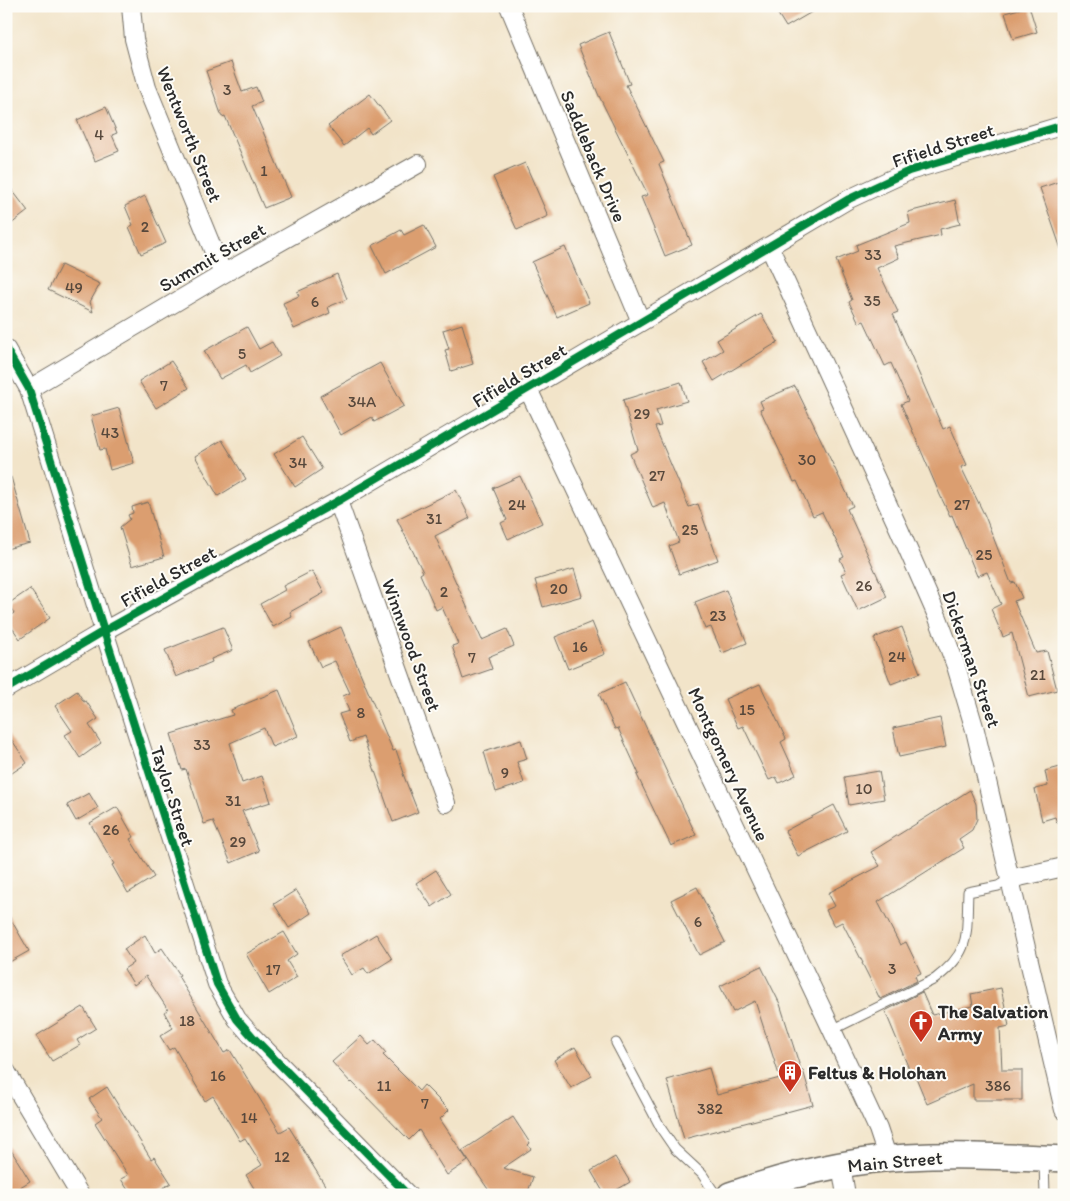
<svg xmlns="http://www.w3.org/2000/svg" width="1070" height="1201" viewBox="0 0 1070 1201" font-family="Itim,sans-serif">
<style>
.building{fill:#db9e6f}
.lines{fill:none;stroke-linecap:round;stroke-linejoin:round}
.service-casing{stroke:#716c62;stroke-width:11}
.minor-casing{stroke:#716c62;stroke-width:20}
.secondary-casing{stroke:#716c62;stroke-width:28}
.service{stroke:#fff;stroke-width:9}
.minor{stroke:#fff;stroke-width:18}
.secondary{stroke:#fff;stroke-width:25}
.cycleway-casing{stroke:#fdfcf7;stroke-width:11}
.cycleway{stroke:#00873e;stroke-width:8}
.labels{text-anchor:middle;stroke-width:4;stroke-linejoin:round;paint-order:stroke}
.number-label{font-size:16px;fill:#57483c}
.street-label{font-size:19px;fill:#2b2b2b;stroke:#fdfcf7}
.poi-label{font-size:19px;font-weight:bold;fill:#2b2b2b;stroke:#fdfcf7;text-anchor:start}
</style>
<rect width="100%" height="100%" fill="#fdfcf7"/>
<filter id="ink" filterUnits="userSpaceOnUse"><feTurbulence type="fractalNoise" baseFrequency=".02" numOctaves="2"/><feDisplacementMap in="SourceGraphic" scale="10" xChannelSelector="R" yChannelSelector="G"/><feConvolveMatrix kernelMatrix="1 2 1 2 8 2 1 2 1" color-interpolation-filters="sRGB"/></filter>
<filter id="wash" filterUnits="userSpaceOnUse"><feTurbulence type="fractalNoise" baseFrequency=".0096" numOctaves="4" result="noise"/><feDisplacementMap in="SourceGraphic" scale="20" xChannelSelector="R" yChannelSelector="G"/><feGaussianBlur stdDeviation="1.12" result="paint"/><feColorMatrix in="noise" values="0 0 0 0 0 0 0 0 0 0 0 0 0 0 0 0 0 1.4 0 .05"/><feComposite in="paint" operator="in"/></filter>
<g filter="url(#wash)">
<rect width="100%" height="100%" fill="#f2e4c9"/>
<g id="blocks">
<path class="building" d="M773,6H822L786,27Z
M1029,6L1037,32L1013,39L1005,13Z
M609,32L630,84L626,85L664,162L659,164L692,245L665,256L641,197L648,195L599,96L578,45Z
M231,62L242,92L256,87L262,102L252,106L291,197L264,208L225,116L222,117L206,71Z
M370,94L390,120L371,134L367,128L344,146L328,126Z
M106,107L117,133L112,135L119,151L95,161L77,120Z
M525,163L548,216L517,230L493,177Z
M1064,180V249H1061L1040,188Z
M6,182L28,211L6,228Z
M145,196L166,243L141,254L129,227L133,225L125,206Z
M955,200L960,224L940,229L941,235L894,246L899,258L877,268L898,312L893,314L943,429L950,426L967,465L961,467L985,516L1011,583L1015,582L1022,598L1014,601L1036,653L1047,651L1057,690L1029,697L1012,633L1003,637L991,609L1001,604L987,572L977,576L952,515L950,516L940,495L901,404L908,401L891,363L885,366L864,321L859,323L849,302L852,300L836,260L858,251L856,245L910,223L908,212Z
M424,225L436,247L386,274L372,246L401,230L404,235Z
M565,247L589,303L557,317L532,262Z
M61,265L100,284L90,302L93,312L48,290Z
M337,274L347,299L328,307L330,313L294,329L283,303L299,296L297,292Z
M761,314L778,342L714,381L703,362L723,350L717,340Z
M462,324L472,357H471L473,364L451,371L445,350L449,349L443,330Z
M247,327L259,349L272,342L280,356L250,373L246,365L220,379L204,351Z
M171,361L189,388L156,408L139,381Z
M380,363L404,406L374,422L372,417L341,435L320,396Z
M681,382L687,401L656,410L661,426L655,427L689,507L698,504L718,560L679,574L669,546L679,542L665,503L653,508L630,454L638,450L623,400Z
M795,386L853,506L847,509L887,597L858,611L841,574L846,572L840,559L844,557L822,512L813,516L797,481L794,482L760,409L763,408L760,401Z
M119,408L134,463L110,470L105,449L100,450L91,416Z
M302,437L322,469L295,487L274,454Z
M222,440L246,479L218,496L195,456Z
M520,476L542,523L508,539L501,523L507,520L493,488Z
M11,477L30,543L6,549V478Z
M456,490L470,518L435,536L482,640L507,629L514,646L488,657L492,669L463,679L452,646L458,644L442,607L436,610L420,574L423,572L397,519Z
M148,502L164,557L132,566L120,527L130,519L128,515L133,513L132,507Z
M574,569L582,596L543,607L535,580Z
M312,571L324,593L290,612L292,617L273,627L260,604L285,590L283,586Z
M30,589L50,618L20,639L6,619L14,613L8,604Z
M726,590L747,643L722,653L711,627L705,629L695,602Z
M592,622L605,654L568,669L555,637Z
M223,627L233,650L211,659L212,662L176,677L165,650Z
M341,627L393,751L396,750L404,773L403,774L418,812L393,822L363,737L350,742L339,714L349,711L343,696L350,693L335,661L321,667L309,642Z
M902,627L920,673L891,684L874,638Z
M625,682L696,835L671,846L637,775L639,774L618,728L615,729L599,694Z
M760,684L786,739L781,742L796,775L779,783L776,777L769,780L743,726L738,728L725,699Z
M279,690L298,736L272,747L264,728L230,743L242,783L262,776L271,802L242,811L259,851L231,863L213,821L204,824L186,769L182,770L171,734L233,715L231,710Z
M77,691L84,702L86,701L98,719L89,725L101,743L80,758L65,735L72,731L55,706Z
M940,718L946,747L899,757L893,728Z
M6,731L27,763L6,777Z
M521,740L527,759L517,762L524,783L496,792L484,752Z
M1064,766V822L1057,823L1055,817L1042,821L1035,789L1048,786L1045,771Z
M879,771L884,799L849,805L844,777Z
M970,790L976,804L977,819L972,830L959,839L964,848L878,902L900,945L906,942L921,973L915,976L917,981L880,999L862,963H863L842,922L834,926L826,910L835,906L828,893L880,866L871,852Z
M89,793L98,808L76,821L67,805Z
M834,805L847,831L798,856L785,831Z
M117,807L134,837L130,839L154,877L128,893L112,865L114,864L90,823Z
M436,870L451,894L432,907L416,883Z
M697,887L725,942L699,955L671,900Z
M296,890L311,913L289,928L274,904Z
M6,911L29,951L6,964Z
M284,932L297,954L287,961L297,977L269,994L246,954Z
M376,934L392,959L368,974L364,968L352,975L340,956Z
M145,935L155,953L162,948L180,975L178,976L224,1053L230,1050L280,1132L289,1127L331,1195H258L246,1175L262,1165L245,1138L240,1141L213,1096L205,1101L174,1047L169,1050L160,1036L173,1028L164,1012L168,1010L146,976L134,985L124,969L133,963L124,949Z
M761,966L780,1004L801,1070H803L813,1105L684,1139L667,1080L709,1068L717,1095L780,1078L755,1001L733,1012L720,986Z
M1001,988L1009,1026L1000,1028L1002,1070H1022V1100H973V1084L927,1104L915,1075L912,1076L885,1011L922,992L932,1015L973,1006L971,994Z
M83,1007L96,1028L77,1040L80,1045L52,1061L36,1036Z
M361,1036L369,1045L375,1040L386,1053L383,1055L419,1091L424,1085L449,1110L440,1119L468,1161L447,1175L419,1130L409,1140L352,1082L351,1083L332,1062Z
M575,1047L592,1076L571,1088L554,1060Z
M107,1087L151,1159L154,1157L171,1183L152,1195H131L121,1179L128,1175L95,1123L102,1118L89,1099Z
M513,1117L530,1143L528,1145L531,1149L503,1168L533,1177L527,1195L518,1192L515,1195H492L462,1151Z
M6,1142L30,1181L7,1195H6Z
M615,1157L630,1182L608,1195H605L591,1171Z"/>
</g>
</g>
<g filter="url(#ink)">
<use href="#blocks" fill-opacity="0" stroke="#716c62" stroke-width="1"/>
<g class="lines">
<g class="service-casing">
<path id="service" d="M832,1030L935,979C972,951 966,935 968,892L998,886L1010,879
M616,1043L662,1130L675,1149L702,1174L716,1195
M1044,1161L1045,1195"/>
</g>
<g class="minor-casing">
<path id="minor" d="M131,6L134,39L147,88L223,274
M509,6L641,322
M769,246L899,529L938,618L956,666L975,730L1064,1110
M6,349L29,389L104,631L217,984L237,1019L252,1036L408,1195
M29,389L223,274L418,164
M528,389L832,1030L878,1129L888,1159
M338,501L446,803
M6,689L104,631L338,501L849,199L909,171L1064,125
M1010,879L1064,867
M6,1071L80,1195
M841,1165L846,1195"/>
</g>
<g class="secondary-casing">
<path id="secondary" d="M730,1195C787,1175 848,1160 908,1157C960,1154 1012,1157 1064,1159"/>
</g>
<use href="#service" class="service"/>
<use href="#minor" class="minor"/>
<use href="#secondary" class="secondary"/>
<g class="cycleway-casing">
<path id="cycleway" d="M6,349L29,389L104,631L217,984L237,1019L252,1036L408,1195
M6,689L104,631L338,501L849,199L909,171L1064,125"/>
</g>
<use href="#cycleway" class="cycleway"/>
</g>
</g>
<defs>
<g id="church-pin" transform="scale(1.25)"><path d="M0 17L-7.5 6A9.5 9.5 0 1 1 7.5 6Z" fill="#c8321e" stroke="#fdfcf7"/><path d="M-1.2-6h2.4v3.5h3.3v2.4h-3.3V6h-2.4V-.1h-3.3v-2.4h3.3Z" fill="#fff"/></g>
<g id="building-pin" transform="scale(1.25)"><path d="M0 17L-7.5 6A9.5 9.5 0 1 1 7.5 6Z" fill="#c8321e" stroke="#fdfcf7"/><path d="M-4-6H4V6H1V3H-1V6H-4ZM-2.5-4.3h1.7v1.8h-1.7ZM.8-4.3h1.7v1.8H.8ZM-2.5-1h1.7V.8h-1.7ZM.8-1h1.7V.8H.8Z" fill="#fff"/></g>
</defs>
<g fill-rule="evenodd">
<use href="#church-pin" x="921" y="1022"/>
<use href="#building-pin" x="790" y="1072"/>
</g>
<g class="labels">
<g class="number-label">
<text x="227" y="95">3</text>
<text x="99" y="140">4</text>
<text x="264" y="176">1</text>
<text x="145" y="232">2</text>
<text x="873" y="260">33</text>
<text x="74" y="293">49</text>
<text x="872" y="306">35</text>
<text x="315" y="307">6</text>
<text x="242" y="359">5</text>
<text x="164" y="391">7</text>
<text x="362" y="407">34A</text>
<text x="642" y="419">29</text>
<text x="110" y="438">43</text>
<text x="807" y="465">30</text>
<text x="298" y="468">34</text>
<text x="657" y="481">27</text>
<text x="517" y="510">24</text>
<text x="962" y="510">27</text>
<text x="434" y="524">31</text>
<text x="690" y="535">25</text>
<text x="984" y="560">25</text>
<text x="864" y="591">26</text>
<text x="559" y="594">20</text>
<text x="444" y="597">2</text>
<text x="718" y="621">23</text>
<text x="580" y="652">16</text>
<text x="897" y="662">24</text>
<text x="472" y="663">7</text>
<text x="1038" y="680">21</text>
<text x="747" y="715">15</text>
<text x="361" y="718">8</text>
<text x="202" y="750">33</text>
<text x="505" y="778">9</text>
<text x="864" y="794">10</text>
<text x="233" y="806">31</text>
<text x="111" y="835">26</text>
<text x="238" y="847">29</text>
<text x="698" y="927">6</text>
<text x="892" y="974">3</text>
<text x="273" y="975">17</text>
<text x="187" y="1026">18</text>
<text x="218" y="1081">16</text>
<text x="384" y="1091">11</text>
<text x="998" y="1091">386</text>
<text x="425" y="1109">7</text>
<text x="710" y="1114">382</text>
<text x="249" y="1123">14</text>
<text x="282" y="1162">12</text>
</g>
<g class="street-label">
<text transform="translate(190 134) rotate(68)" y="7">Wentworth Street</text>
<text transform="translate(943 145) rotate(-18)" y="7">Fifield Street</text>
<text transform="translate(594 156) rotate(67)" y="7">Saddleback Drive</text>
<text transform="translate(212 257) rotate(-30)" y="7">Summit Street</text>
<text transform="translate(519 375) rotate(-31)" y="7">Fifield Street</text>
<text transform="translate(168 576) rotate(-29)" y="7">Fifield Street</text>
<text transform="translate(412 645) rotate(70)" y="7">Winnwood Street</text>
<text transform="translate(972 659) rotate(71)" y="7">Dickerman Street</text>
<text transform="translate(729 764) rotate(65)" y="7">Montgomery Avenue</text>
<text transform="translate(173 796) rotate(72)" y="7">Taylor Street</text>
<text transform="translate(895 1161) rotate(-5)" y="7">Main Street</text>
</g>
<g class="poi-label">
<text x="938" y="1018">The Salvation<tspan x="938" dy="22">Army</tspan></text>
<text x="808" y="1079">Feltus &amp; Holohan</text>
</g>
</g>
<rect width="1070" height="1201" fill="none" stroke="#fdfcf7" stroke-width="25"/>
</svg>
